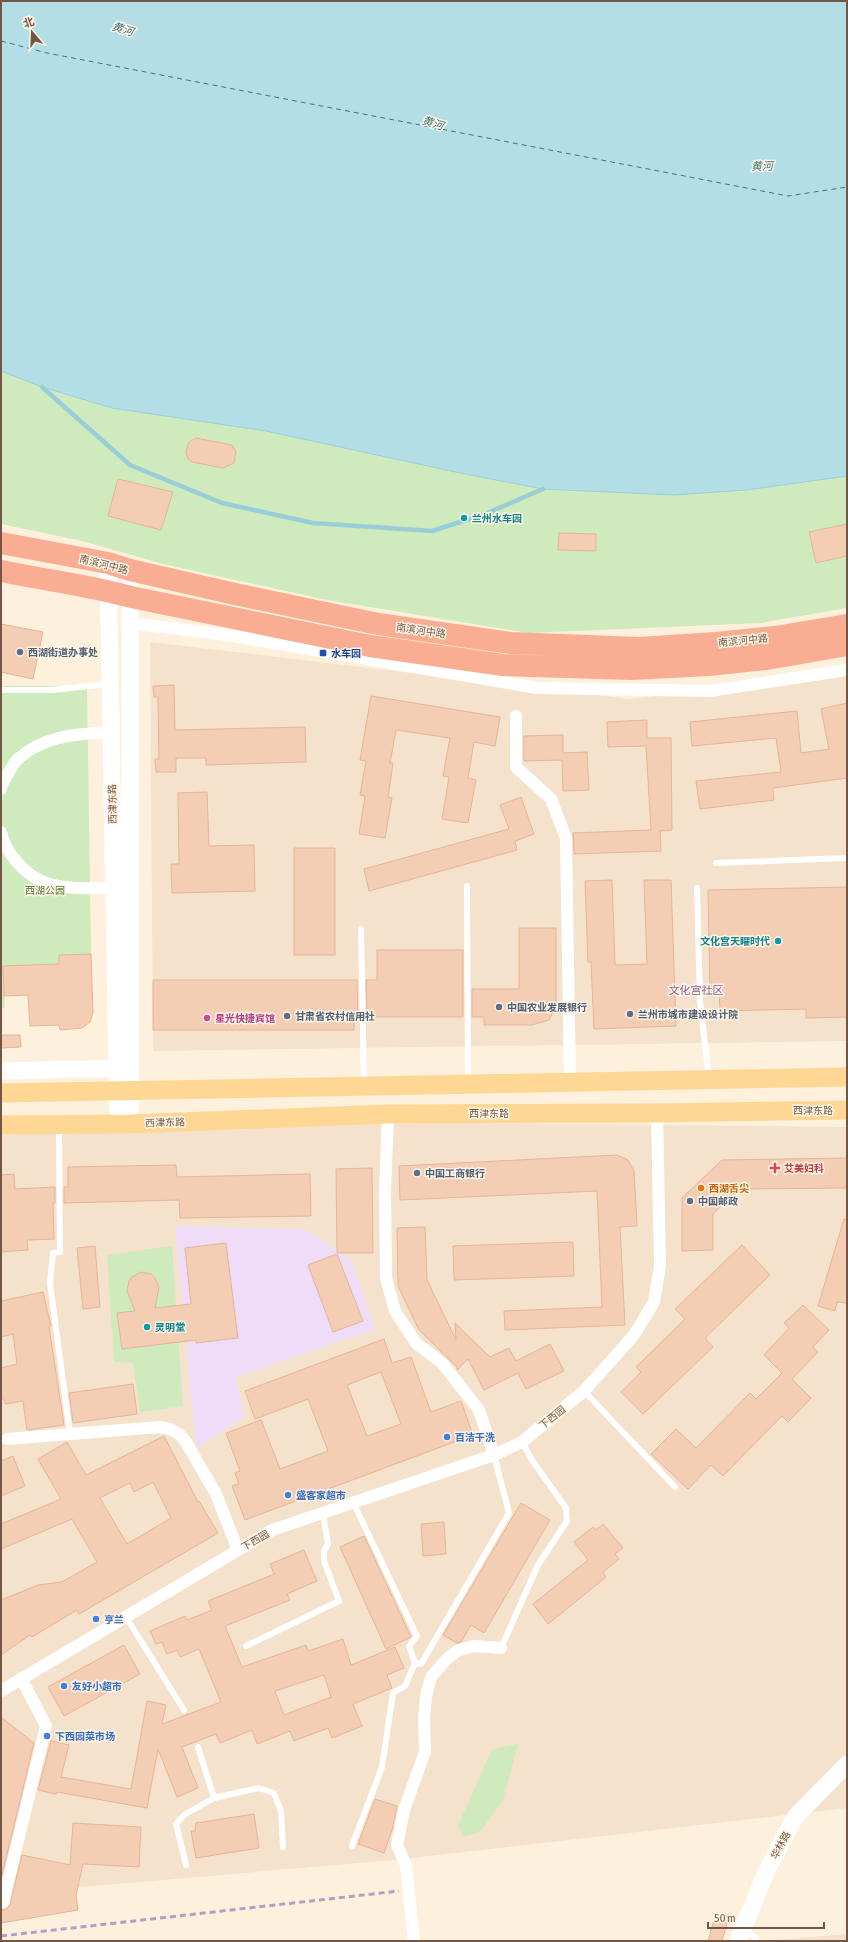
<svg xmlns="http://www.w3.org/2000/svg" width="848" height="1942" viewBox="0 0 848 1942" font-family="'Asap Condensed','Noto Sans SC',sans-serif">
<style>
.residential{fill:#f4e2cd}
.education{fill:#eedcf8}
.green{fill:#cfeabd}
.water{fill:#b3dee6;stroke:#99ced8}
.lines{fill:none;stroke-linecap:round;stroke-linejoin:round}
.stream{stroke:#99ced8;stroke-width:4.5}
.ferry{stroke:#3d7580;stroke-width:1;stroke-dasharray:5 4;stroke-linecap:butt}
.building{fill:#f3ceb5;stroke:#e6b495;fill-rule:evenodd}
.lane{stroke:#fff;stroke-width:6}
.street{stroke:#fff;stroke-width:12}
.secondary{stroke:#fff;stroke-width:17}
.primary{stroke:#fed794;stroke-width:19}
.highway{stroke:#f9ae93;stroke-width:22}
.rail{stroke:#b39ec5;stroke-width:3;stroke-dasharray:6 4;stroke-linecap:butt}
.culture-dot{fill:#0f9aa8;stroke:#fff5e5;stroke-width:1.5}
.service-dot{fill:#5c6f8a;stroke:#fff5e5;stroke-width:1.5}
.transit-dot{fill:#1a4fb4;stroke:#fff5e5;stroke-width:1.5}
.hotel-dot{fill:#d1479c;stroke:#fff5e5;stroke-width:1.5}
.health-dot{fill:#e0444e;stroke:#fff5e5;stroke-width:1.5}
.food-dot{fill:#e8710a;stroke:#fff5e5;stroke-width:1.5}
.shop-dot{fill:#3f7fe0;stroke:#fff5e5;stroke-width:1.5}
.labels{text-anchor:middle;stroke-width:3;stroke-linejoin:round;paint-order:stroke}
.culture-label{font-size:10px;font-weight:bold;fill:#0d838f;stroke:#fff5e5;text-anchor:start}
.street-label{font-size:10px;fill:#735646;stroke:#fff5e5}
.service-label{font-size:10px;font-weight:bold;fill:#4e5e75;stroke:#fff5e5;text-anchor:start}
.transit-label{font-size:10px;font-weight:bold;fill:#164399;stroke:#fff5e5;text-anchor:start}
.park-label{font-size:10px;fill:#4f793e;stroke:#fff5e5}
.hotel-label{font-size:10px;font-weight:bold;fill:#b23c85;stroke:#fff5e5;text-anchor:start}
.health-label{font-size:10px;font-weight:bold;fill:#be3a42;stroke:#fff5e5;text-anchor:start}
.food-label{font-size:10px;font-weight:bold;fill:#c56008;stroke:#fff5e5;text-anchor:start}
.shop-label{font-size:10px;font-weight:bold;fill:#366cbe;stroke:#fff5e5;text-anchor:start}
.water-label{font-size:11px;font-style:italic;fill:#3d7580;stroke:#fff5e5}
.neighbourhood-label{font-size:11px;fill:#856197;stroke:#fff5e5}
</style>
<rect width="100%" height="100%" fill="#fdf1de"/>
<path class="residential" d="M150,642L630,699L847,674V1041L153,1051Z
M376,1122L847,1127V1808L394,1860L1,1894V1135Z
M847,1934V1941H761Z"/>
<path class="education" d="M175,1226L299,1229L315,1235L351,1260L375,1329L236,1377L244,1417L196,1448Z"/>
<path class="green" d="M1,371L42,387L112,408L266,431L465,474L543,489L674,495L746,490L847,476V608L761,623L529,633L327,600L163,564L82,541L1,524Z
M1,686H87L91,954L59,955V964L3,966L5,1008H1Z
M172,1246L183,1406L140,1412L133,1363L114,1362L107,1255Z
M518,1744L503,1800L481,1831L463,1837L458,1826L492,1749Z"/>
<path class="water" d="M1,1H847V476L746,490L674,495L543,489L465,474L266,431L112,408L42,387L1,371Z"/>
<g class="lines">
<path class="stream" d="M42,387L130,465L222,503L313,523L432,531L485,514L543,489"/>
<path class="ferry" d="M1,41L47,53L788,196L847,187"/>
</g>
<path class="building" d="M196,438L232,445L236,452L234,463L223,468L192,462L188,459L186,451L189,442Z
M118,479L173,492L161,530L108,516Z
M847,524V556L816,563L809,532Z
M559,533L596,534V551L558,550Z
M1,624L43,632L33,679L1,672Z
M174,685L175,730L305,727L306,762L206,765V758H176V772H156L155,759H159L158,697H154L153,686Z
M371,696L500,717L495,746L474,742L468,778L476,780L468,823L442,819L449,777L443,776L450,738L396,730L390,763H393L388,797L392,798L385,838L359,834L365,796L360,795L366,761L360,760Z
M847,703V778L773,788L774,800L700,809L696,781L781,772L776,738L692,746L690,722L797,711L801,753L829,749L821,709Z
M647,720V738H671L672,830L660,831L661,851L574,854L573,833L651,830L646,746L608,747L607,722Z
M563,735V753L587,752L589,790L563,791L562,760L524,761V736Z
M207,792L209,846L254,845L255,891L172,893L171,864H179L178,793Z
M521,797L534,834L515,841L517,850L369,891L364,869L509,829L500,805Z
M294,848H335V955H294Z
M612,880L615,965L647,964L644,880H671L676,1026L594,1029L591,962H588L585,881Z
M847,887V1017L806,1018V1009L720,1011L719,991L710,992L708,890Z
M519,928H556V1006L549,1020L532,1025H484V1017H472V989H519Z
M377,950H463V1017H367L366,980H377Z
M91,954L93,1013L90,1022L82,1028L60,1030L59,1025L30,1026L28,995L4,996L3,966L59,964V955Z
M153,980H357L358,1017H354V1030H153Z
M1,1035H20L21,1047L1,1048Z
M617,1155L628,1160L634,1171L637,1226L620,1227L625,1325L505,1330L504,1311L602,1307L597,1191L400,1200L399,1166Z
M847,1158V1188L738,1189L713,1214V1250L682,1251V1198L722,1160Z
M176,1165L177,1177L310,1174L311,1216L180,1218L179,1200L64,1203V1187H68V1167Z
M372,1168L373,1253H337L336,1169Z
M14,1174L15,1189L55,1187V1203H53L54,1239L27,1240L28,1250L1,1252V1175Z
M844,1219L847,1220V1303L837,1302L835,1311L818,1306Z
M425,1227L427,1280L456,1340L455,1323L490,1357L509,1348L516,1361L550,1344L564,1371L526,1389L518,1373L484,1390L468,1359L457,1370V1367L419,1330L398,1286L397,1228Z
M573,1242L574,1276L454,1280L453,1246Z
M226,1243L238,1338L196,1343V1340L122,1349L117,1313L135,1311L127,1291L129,1281L132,1277L141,1272L151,1274L155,1278L159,1287L155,1308L191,1304L185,1248Z
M742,1245L770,1275L705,1338L713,1347L643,1414L621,1392L641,1372L636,1367L685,1319L675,1309Z
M95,1246L100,1307L83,1309L77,1248Z
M337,1254L363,1321L333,1332L308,1265Z
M43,1292L51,1326L49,1327L64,1425L27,1430L23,1401L6,1404L1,1395V1368L17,1364L13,1334L1,1337V1301Z
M803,1305L829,1330L813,1347L818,1352L792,1379L811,1398L788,1422L782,1416L723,1476L711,1465L688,1489L651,1454L676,1429L696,1448L750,1393L756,1399L782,1373L764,1355L789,1328L784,1323Z
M384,1339L392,1363L411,1357L431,1412L461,1401L473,1435L245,1520L232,1486L239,1484L235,1473L240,1471L226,1433L261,1420L280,1469L328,1451L308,1399L255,1419L245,1391ZM381,1372L401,1424L367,1436L347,1385Z
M133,1384L137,1414L73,1423L69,1393Z
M164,1436L198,1502L199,1501L218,1533L79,1614L77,1610L32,1637L30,1635L1,1655V1600L38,1585L62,1582L97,1562L72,1519L1,1549V1524L61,1499L38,1459L67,1442L86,1475ZM153,1482L171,1518L127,1544L100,1498L130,1483L134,1492Z
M13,1456L25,1486L1,1496V1461Z
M521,1503L550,1520L484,1633L471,1625L461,1642L457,1643L443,1635Z
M444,1522L446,1554L423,1556L421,1524Z
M603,1524L623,1548L615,1554L619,1559L603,1572L606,1577L548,1624L533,1604L588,1560L574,1542L593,1527L596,1530Z
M364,1536L411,1637L386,1649L340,1547Z
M304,1550L317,1581L287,1594L290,1600L225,1626L242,1667L306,1645L308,1651L343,1639L351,1665L395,1647L404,1668L387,1675L392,1688L353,1704L362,1726L332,1738L328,1728L294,1741L290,1731L257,1744L252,1730L220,1743L216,1734L182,1747L198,1788L177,1797L158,1749L147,1808L57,1792L56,1794L38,1790L51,1741L69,1745L61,1777L131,1789L147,1701L166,1705L162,1724L221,1702L199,1649L180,1657L177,1650L167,1654L162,1642L156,1644L150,1631L185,1616L187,1620L212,1610L208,1601L274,1574L270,1564ZM324,1675L331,1697L284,1715L275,1691Z
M124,1645L140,1674L64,1716L48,1687Z
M1,1717L34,1743L1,1879Z
M375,1799L397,1806L392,1830L384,1853L358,1844Z
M254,1814L259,1848L196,1858L191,1831H195L196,1823Z
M73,1823L141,1827L139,1867L83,1864L76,1895L78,1910L1,1923V1910L6,1909L10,1904L22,1855L70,1865Z
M716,1913L729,1917L722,1941H708Z"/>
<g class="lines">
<path class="lane" d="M1,690H52L108,684
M716,863L847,858
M467,886L468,1083
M697,888L700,1001L709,1078
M361,929L364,1085
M59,1126L60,1252L53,1253L50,1283L70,1434
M584,1391L675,1487
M126,1617L184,1710
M246,1646L339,1601L324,1561V1551L328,1544L323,1514
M501,1648L538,1565L567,1521L566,1508L532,1460L522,1442
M415,1663L421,1664L509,1513L494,1455
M198,1747L214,1798
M352,1846L382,1767L393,1693L405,1686L415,1663L409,1646L417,1636L353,1502
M186,1865L176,1824L184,1815L214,1798L259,1788L274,1793L281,1811L283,1847
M744,1931L755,1937L756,1941"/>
<path class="street" d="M130,623L226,635L537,688L710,691L847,670
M516,716V767L551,799L566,838L570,1083
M1,789L2,784C7,776 12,765 18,759C44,735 78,734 111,732
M1,832C6,854 25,875 46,883C67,890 92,888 114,888
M388,1114L385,1191L386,1278L395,1311L416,1343L442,1363L479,1410L494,1455
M7,1439L160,1427L170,1429L179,1434L186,1442L216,1494L238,1550
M1,1691L272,1530L494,1455L522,1442L584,1391L634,1335L654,1302L660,1266L657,1113
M1,1902H3L46,1726L21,1678
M414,1941L406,1865L397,1845L404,1810L425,1752L424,1718L426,1696L431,1677L447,1659L457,1651L473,1646L501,1648"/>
<path class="secondary" d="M108,563L118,1124
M1,1071L128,1068
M130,1124V570
M738,1941L767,1870L795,1817L847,1764"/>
<path class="primary" d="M1,1093L847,1077
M1,1125L130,1124L388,1114L657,1113L847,1110"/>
<path class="highway" d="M1,543L108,563L130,570L235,594L378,624L511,643L639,648L716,643L775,637L847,625
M1,571C44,580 88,585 131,597L370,646L503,665L631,669L709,665L767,659L847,645"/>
<path class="rail" d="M1,1936L399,1891"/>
</g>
<g class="culture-dot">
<circle cx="464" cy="518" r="4"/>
<circle cx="778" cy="941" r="4"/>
<circle cx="147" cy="1327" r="4"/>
</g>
<g class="service-dot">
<circle cx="20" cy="652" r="4"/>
<circle cx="499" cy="1007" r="4"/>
<circle cx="630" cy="1014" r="4"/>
<circle cx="287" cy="1016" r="4"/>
<circle cx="417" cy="1173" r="4"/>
<circle cx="690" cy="1201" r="4"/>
</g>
<rect class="transit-dot" x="319" y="649" width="8" height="8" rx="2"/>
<circle class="hotel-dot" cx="207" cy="1018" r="4"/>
<path class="health-dot" d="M773 1162h4v4h4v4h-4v4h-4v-4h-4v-4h4z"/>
<circle class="food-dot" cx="701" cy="1188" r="4"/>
<g class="shop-dot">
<circle cx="447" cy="1437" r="4"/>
<circle cx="288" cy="1495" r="4"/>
<circle cx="96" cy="1619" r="4"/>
<circle cx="64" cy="1686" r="4"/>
<circle cx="47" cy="1736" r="4"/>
</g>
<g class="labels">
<g class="culture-label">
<text x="472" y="522">兰州水车园</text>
<text x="770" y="945" text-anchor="end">文化宫天矅时代</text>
<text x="155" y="1331">灵明堂</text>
</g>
<g class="street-label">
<text transform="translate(104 564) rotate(14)" y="4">南滨河中路</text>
<text transform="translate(421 630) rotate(8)" y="4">南滨河中路</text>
<text transform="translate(743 640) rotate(-6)" y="4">南滨河中路</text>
<text transform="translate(112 804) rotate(-91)" y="4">西津东路</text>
<text x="813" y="1114">西津东路</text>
<text x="489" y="1117">西津东路</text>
<text transform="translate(165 1122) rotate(-2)" y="4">西津东路</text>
<text transform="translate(552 1417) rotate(-39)" y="4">下西园</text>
<text transform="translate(255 1540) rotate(-30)" y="4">下西园</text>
<text transform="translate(780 1845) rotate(-62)" y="4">华林路</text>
</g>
<g class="service-label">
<text x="28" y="656">西湖街道办事处</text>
<text x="507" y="1011">中国农业发展银行</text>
<text x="638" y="1018">兰州市城市建设设计院</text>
<text x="295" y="1020">甘肃省农村信用社</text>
<text x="425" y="1177">中国工商银行</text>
<text x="698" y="1205">中国邮政</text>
</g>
<g class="transit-label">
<text x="331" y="657">水车园</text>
</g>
<g class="park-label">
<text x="45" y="894">西湖公园</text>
</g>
<g class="hotel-label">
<text x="215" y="1022">星光快捷宾馆</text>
</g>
<g class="health-label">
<text x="784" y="1172">艾美妇科</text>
</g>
<g class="food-label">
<text x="709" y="1192">西湖舌尖</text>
</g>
<g class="shop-label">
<text x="455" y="1441">百洁干洗</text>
<text x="296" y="1499">盛客家超市</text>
<text x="104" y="1623">亨兰</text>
<text x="72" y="1690">友好小超市</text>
<text x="55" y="1740">下西园菜市场</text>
</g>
<g class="water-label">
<text transform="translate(123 29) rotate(17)" y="4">黄河</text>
<text transform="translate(433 123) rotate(17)" y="4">黄河</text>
<text transform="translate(762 166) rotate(-1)" y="4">黄河</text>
</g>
<g class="neighbourhood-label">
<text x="696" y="994">文化宫社区</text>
</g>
</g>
<rect width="848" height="1942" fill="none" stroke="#735646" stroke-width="4"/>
<g transform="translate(32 32) rotate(341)" stroke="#fff5e5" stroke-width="3" paint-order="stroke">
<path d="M0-3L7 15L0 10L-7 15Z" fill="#735646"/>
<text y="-6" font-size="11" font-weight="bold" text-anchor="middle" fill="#735646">北</text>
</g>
<path d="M708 1922v6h116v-6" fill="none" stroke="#735646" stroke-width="2"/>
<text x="714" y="1922" font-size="12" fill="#735646" stroke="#fff5e5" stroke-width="3" paint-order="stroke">50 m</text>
</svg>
